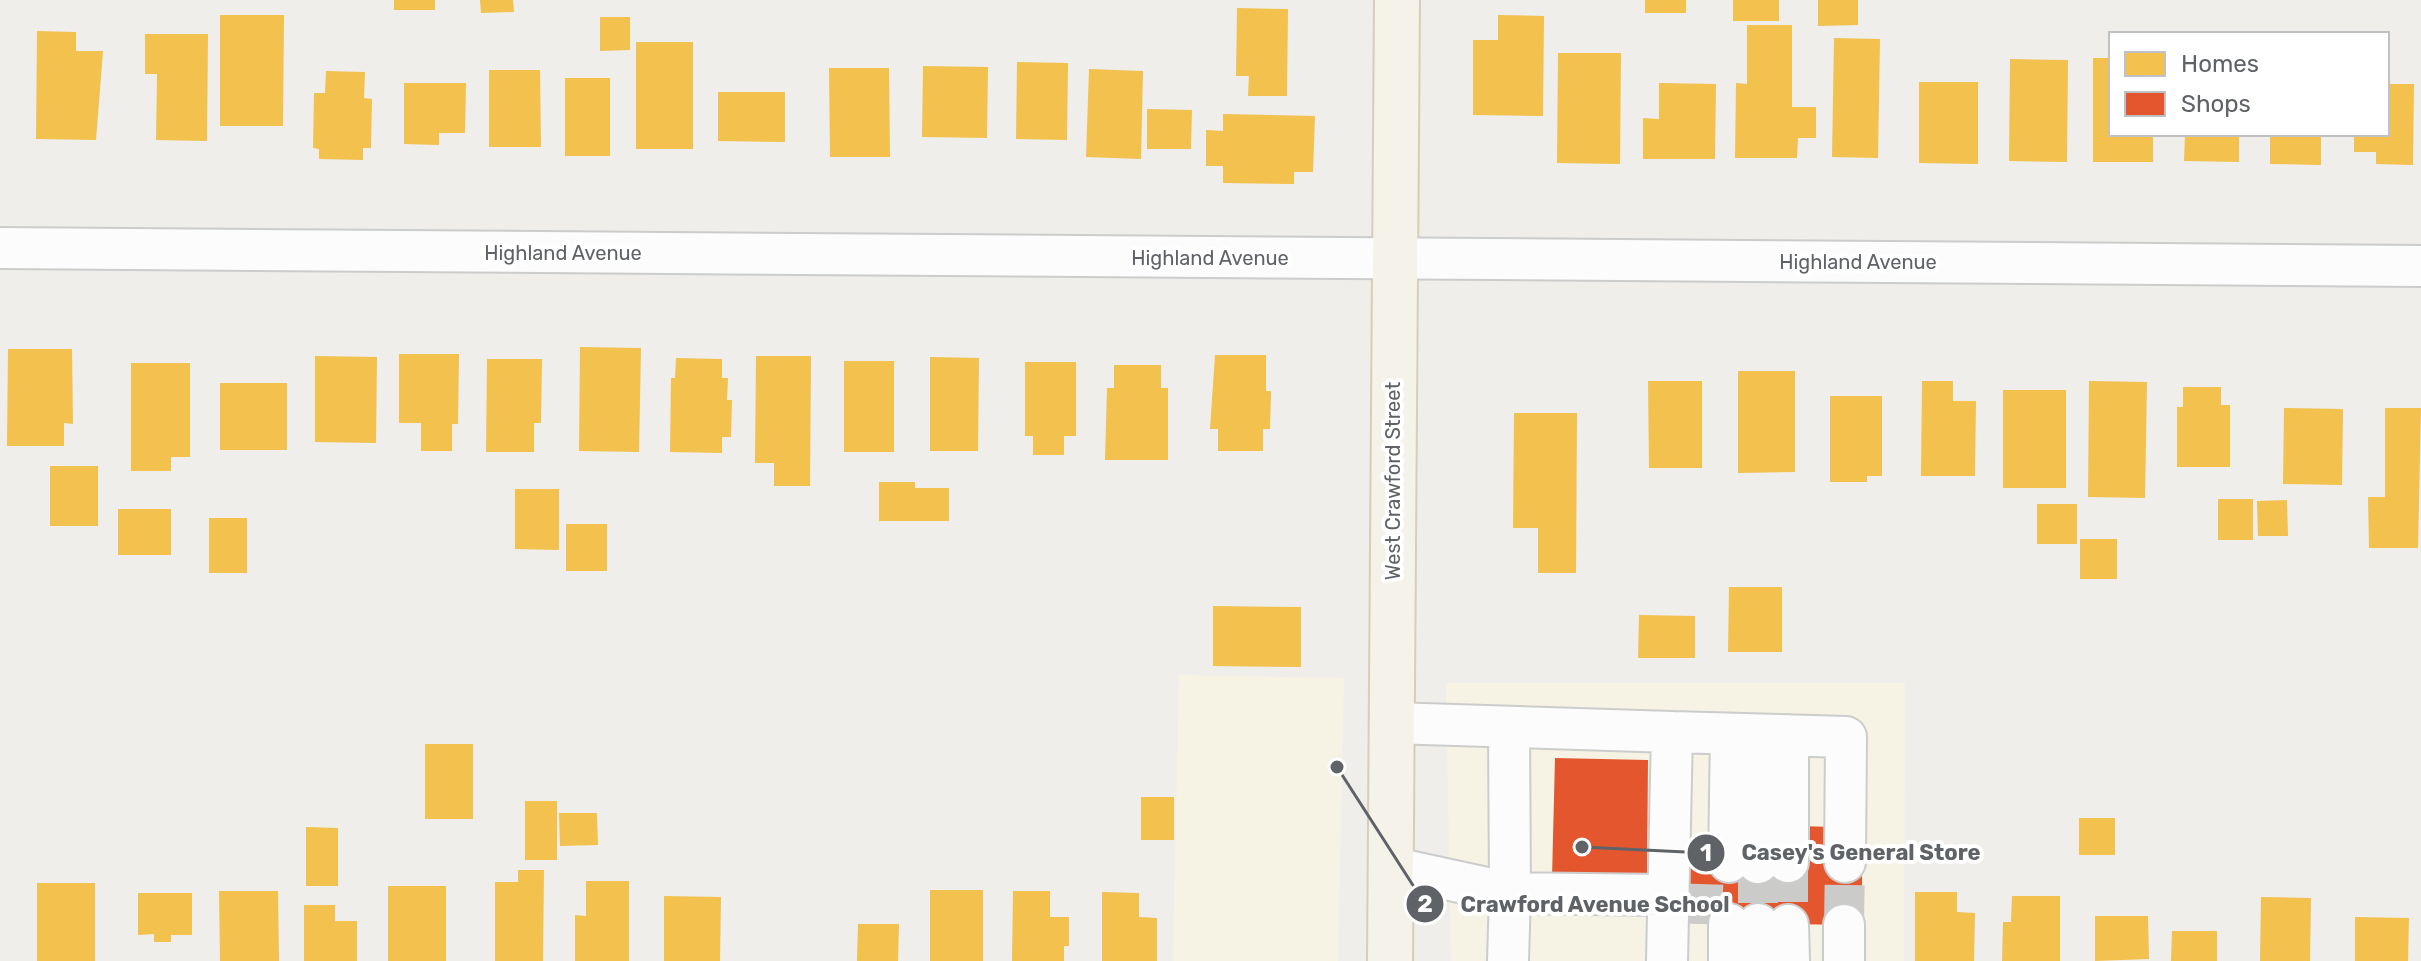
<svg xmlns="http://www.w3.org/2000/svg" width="2421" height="961" viewBox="0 0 2421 961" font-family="Rubik,sans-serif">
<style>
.commercial{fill:#f7f3e4}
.homes{fill:#f2c14e}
.shops{fill:#e4572e}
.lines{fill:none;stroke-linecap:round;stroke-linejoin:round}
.minor-tunnel{stroke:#cbcbca;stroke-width:40;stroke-dasharray:40 20;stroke-linecap:butt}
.minor-casing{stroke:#cbcccc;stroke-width:44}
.major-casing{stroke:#d7ceb8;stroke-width:48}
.minor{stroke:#fdfcfc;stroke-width:40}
.major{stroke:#f4f2e9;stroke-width:44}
.labels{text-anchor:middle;stroke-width:8;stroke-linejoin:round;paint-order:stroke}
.street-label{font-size:20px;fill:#5f6368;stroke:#fff}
.leader{fill:none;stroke:#5f6368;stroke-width:3}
.callout-dot{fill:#5f6368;stroke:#fff;stroke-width:3}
.mark-label{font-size:24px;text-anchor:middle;font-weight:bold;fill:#fff}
.callout-label{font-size:22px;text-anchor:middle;font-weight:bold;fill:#5f6368;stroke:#fff;stroke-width:8;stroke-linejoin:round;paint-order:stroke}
</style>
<rect width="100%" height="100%" fill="#efeeea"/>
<path class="commercial" d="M1179,675L1344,678L1338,961H1173Z
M1446,683H1905L1904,961H1451Z"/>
<path class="homes" d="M394,0H435V10H394Z
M480,0H513L514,12L481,13Z
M1645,0H1686V13H1645Z
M1733,0H1779V21H1733Z
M1818,0H1858V25L1818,26Z
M1237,8L1288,9L1287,96H1248L1249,76H1236Z
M220,15H284L283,126H220Z
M1498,15L1544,16L1543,116L1473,115V40H1498Z
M600,17H630V50L600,51Z
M1747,25H1792V107H1816V138H1798L1797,158H1735L1736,83L1747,84Z
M37,31L76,32V51H103L96,140L36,139Z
M145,34H208L207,141L156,140L157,74H145Z
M1834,38L1880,39L1878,158L1832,157Z
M636,42H693V149H636Z
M1558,53H1621L1620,164L1557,163Z
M2093,58H2111V134H2153V162H2093Z
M2010,59L2068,60L2067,162L2009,161Z
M1017,62L1068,63L1067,140L1016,139Z
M923,66L988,67L987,138L922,137Z
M829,68H889L890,157H830Z
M1089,69L1143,71L1141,159L1086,157Z
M489,70H540L541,147H489Z
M326,71L365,72L364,98L372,99L371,148H363V160L319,159V149L313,148L314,93H325Z
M565,78H610V156H565Z
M1919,82H1978V164L1919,163Z
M404,83H466L465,133H439V145L404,144Z
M1659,83L1716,84L1715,159H1643V118L1659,119Z
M2387,84H2414L2413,165L2376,164V152H2354V134H2387Z
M718,92H785V142L718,141Z
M1147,109L1192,110L1191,149H1147Z
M1223,114L1315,116L1313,172H1294V184L1223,183V166H1206V130L1223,131Z
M2185,134H2239V162L2184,161Z
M2270,134H2321V165L2270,164Z
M580,347L641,348L639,452L579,451Z
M8,349H72L73,424L64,423V446H7Z
M399,354H459L458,424H452V451H421V423H399Z
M1215,355H1266V391H1271L1270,429H1263V451H1218V429H1210Z
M315,356L377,357L376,443L315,442Z
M756,356H811L810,486H774V463H755Z
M930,357L979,358L978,451H930Z
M676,358L722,359V378H728L727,400H732L731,437H722V453L670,452L671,378H675Z
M487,359H542L541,423H534V452H486Z
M844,361H894V452H844Z
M1025,362H1076V436H1064V455H1033V436H1025Z
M131,363H190V457H171V471H131Z
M1114,365H1161V388H1168V460H1105L1107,388H1114Z
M1738,371H1795V472L1738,473Z
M1648,381H1702V468H1649Z
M1922,381H1953V401H1976L1975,476H1921Z
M2089,381L2147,382L2145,498L2088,497Z
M220,383H287V450H220Z
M2183,387H2221V405H2230V467H2177V407H2183Z
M2003,390H2066V488H2003Z
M1830,396H1882V476H1867V482H1830Z
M2284,408L2343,409L2342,485L2283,484Z
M2385,408H2421L2418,548H2369L2368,497H2385Z
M1514,413H1577L1576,573H1538V528H1513Z
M50,466H98V526H50Z
M879,482H915V488H949V521H879Z
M515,489H559V550L515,549Z
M2218,499H2253V540H2218Z
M2287,500L2288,536H2258L2257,501Z
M2037,504H2077V544H2037Z
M118,509H171V555H118Z
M209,518H247V573H209Z
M566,524H607V571H566Z
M2080,539H2117V579H2080Z
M1729,587H1782V652H1728Z
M1213,606L1301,607V667L1213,666Z
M1639,615L1695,616V658H1638Z
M425,744H473V819H425Z
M1141,797H1174V840H1141Z
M525,801H557V860H525Z
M559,813H597L598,845L560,846Z
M2079,818H2115V855H2079Z
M306,827L338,828V886H306Z
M518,870H544L543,961H495V882H518Z
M586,881H629V961H575V915L586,916Z
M37,883H95V961H37Z
M388,886H446V961H388Z
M930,890H983V961H930Z
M219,891H278L279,961H220Z
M1013,891H1050V917H1069V946H1064V961H1012Z
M1102,892L1139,893V917L1157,918V961H1102Z
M1915,892H1957V912L1975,913L1974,961H1915Z
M138,893H192V935H171V942H154V934L138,935Z
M664,896L721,897L720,961H664Z
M2012,896H2060V961H2002L2003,922H2011Z
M2261,897L2311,898L2310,961H2260Z
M304,905H335V921H357V961H304Z
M2095,916H2148L2149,959L2095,961Z
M2355,917L2409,918L2408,961H2355Z
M858,924H899L898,961H857Z
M2172,931H2217V961H2171Z"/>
<path class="shops" d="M1555,758L1648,760L1647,880L1552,878Z
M1799,826L1833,827L1862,862V925L1681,923V861L1758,863Z"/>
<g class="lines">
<path class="minor-tunnel" d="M1788,862V925
M1758,863V924
M1702,924L1704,861
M1844,925L1845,862"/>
<g class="minor-casing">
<path id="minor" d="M0,248L2421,266
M1392,723L1672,732L1667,961
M1672,732L1846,737L1845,862
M1788,735V862
M1729,862L1731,734
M1758,863L1759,735
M1390,867L1510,893L1509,727
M1729,924V961
M1758,924V961
M1788,925L1789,961
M1508,961L1510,893L1668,895
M1844,961V925"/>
</g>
<g class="major-casing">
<path id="major" d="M1390,961L1397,0"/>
</g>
<use href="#minor" class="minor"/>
<use href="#major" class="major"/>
</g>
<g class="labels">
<g class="street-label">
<text x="563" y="260">Highland Avenue</text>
<text x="1210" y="265">Highland Avenue</text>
<text x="1858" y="269">Highland Avenue</text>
<text transform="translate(1393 481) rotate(-90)" y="7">West Crawford Street</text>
</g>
</g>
<path class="leader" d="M1582 847L1706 853M1337 767L1425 904"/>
<g class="callout-dot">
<circle cx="1582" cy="847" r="8"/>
<circle cx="1337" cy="767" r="8"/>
<circle cx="1706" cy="853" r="20"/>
<circle cx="1425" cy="904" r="20"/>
</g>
<g class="mark-label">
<text x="1706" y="861">1</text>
<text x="1425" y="912">2</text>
</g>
<g class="callout-label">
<text x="1861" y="860">Casey's General Store</text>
<text x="1595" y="912">Crawford Avenue School</text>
</g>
<rect x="2109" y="32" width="280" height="104" fill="#ffffff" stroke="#bfc1c3" stroke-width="2"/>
<rect x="2125" y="52" width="40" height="24" fill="#f2c14e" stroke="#bfc1c3" stroke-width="2"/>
<text x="2181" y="72" font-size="24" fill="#5f6368">Homes</text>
<rect x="2125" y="92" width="40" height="24" fill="#e4572e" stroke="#bfc1c3" stroke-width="2"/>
<text x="2181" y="112" font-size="24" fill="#5f6368">Shops</text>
</svg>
